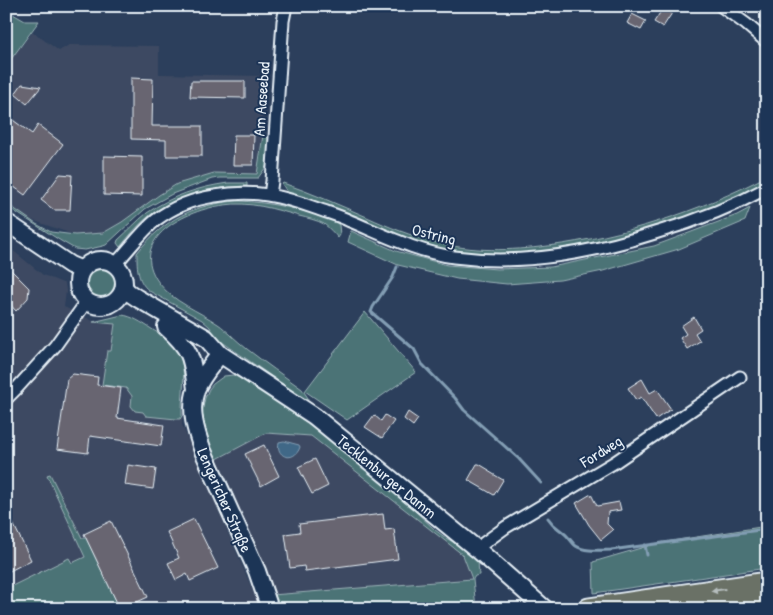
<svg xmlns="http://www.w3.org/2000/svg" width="773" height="615" viewBox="0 0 773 615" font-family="'Patrick Hand',sans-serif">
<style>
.built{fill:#3e4a62}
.green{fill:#4b7376;stroke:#9ab2b7}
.water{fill:#3f6787;stroke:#839eb4}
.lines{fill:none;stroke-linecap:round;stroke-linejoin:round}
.stream{stroke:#839eb4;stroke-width:3}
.building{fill:#676571;stroke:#e8f1f8}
.street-casing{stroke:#e8f1f8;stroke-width:15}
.secondary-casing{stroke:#e8f1f8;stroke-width:20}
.highway-casing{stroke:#e8f1f8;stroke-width:25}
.street{stroke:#1d3557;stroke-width:11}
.secondary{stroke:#1d3557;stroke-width:16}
.highway{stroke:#6a7166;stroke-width:21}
.oneway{fill:#b6bebe}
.labels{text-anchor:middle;stroke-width:4;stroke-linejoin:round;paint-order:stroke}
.street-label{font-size:16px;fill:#e8f1f8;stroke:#1d3557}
</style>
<rect width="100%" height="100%" fill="#2c3f5c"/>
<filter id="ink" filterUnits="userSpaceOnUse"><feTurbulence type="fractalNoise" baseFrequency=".02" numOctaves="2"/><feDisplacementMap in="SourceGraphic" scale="10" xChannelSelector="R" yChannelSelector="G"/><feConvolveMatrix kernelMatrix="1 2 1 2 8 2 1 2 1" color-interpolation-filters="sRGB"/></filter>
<g filter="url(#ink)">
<path class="built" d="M33,32L59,51L69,45L159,46V74L265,76L263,135L257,174L232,173L177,184L159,195L122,222L103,233L75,235L29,219L6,203V64Z
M6,245L43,275L65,284L66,291L64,307L93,321L122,315H126L137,320L168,340L178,353L182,360L184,373L182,425L258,603L196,609H6Z
M266,433L311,436L463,555L473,579L272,595L250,531L217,459Z"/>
<path class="green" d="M6,10L25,21H39L6,66Z
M263,135L271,140L268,164L258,178H220L212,179L172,194L145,209L106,245L103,246L85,250L75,249L61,241L6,206V203L36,224L51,232L75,235L103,233L122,222L159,195L177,184L214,173L257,174Z
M767,176V183C707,215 640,235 573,247C534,254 492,258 453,251C417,244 383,229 349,215C336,210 323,205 310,200C304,198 294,197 289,193C286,191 284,187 282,184L283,183C312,193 339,205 367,217C389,227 411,236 435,242C472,252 510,251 548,246C624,236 698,212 767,176Z
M228,183H247V186C213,187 177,195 149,216C138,225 129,236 120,247L117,243L118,240C128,231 137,221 147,213C171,196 199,187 228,183Z
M238,201C265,202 291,207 317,215C325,218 333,219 339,225L340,235L338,238C334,233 329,228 324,224C317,220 307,218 299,216C275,209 249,201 224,205C187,210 126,238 159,283C173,302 199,311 218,324C223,327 226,331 230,334C235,339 241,344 247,349C265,363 284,376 302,389L308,398L307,401L215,337L210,327L202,320L151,292C137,283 137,267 137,253C164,219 195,204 238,201Z
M750,208L745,221L679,249L603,271L560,280L507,284L457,279L398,265L348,242L351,231L396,251L447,265L497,269L551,267L654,246L737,215Z
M85 283a16 16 0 1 1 32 0a16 16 0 1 1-32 0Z
M365,312L416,372L347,420L305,391Z
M122,315C132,316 142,323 150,328C156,332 162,335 167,339C192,360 181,388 182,416L180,419H176L146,416L143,412L135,411L131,406L132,396L126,388L102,385L107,351H111L115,324L93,322Z
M233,375L246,381L316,429L387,484L435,530L446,538L462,547L478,561L479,575L475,576L473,579L476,608L466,609H277L272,595L472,579L463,555L311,436L266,433L217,459L234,497L231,498L210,456L201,417L205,398L209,389L213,384L224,376Z
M50,474L82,538H86L120,609H6V589L69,558L72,563L85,557L47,475Z
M767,526V568L594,593L593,562L658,543Z"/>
<path class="water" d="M284,441L299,445L300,447C295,463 275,458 279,442Z"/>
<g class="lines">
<path class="stream" d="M397,267L393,277L373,307L371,312L414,349L422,364L455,398L464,410L519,459L541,483
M548,518C554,527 557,527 565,534C569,537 572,543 576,546C585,552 600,550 611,550L767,529
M645,545L647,555"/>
</g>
<path class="building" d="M663,8L672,13L663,27L654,22Z
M632,14L646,21L641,30L627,23Z
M131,78L153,79L152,126H202V156H166V140L131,139Z
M191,81H245V98L190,97Z
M22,84L41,87L27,104L15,94Z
M6,115L32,134L38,125L63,144L25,195L6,181Z
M234,135H254L253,165H233Z
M104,156L142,157V196L104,195Z
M60,174L72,175L70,210H54L41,200Z
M6,265L29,288L28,298L16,311L6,300Z
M694,317L701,329L695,333L700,341L687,349L680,338L686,334L681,326Z
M73,374L98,377L97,385L121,388L117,418L164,425L161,446L90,436L88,453L57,449L67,379Z
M642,379L650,393L657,389L671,409L656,419L641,397L636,400L628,388Z
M408,412L418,419L413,426L404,419Z
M374,415L381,421L385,415L394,421L382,438L365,427Z
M264,445L279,476L261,486L245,454Z
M315,459L328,486L312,494L298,467Z
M477,464H479L489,470L488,471L503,480L494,495L468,480Z
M128,465L156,469L153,489L125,485Z
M591,494L597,506L619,502L621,510L608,512L607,524L613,530L601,540L589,525L576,503Z
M6,509L31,560L6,573Z
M383,514L385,530L394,529L398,559L305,571L304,566L290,568L285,534L300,532L299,524Z
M194,519L218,568L190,581L187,574L176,580L168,563L179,558L167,532Z
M111,521L148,597L122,609H120L84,534Z"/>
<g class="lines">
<g class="street-casing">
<path id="street" d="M721,6L746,24L767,42
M270,195L272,181L283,21L286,6
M115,264C129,250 140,233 156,220C173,207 194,199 215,196C254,189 282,196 318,209C329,213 340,216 350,221C384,235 417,252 454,257C522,266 593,253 658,232C696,221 732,207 767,188
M6,399L17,388L55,346L87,301
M478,550L484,543L506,527L615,462L740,377"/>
</g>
<g class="secondary-casing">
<path id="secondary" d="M6,222L70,265L82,270
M78 283a23 23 0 1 1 46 0a23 23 0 1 1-46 0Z
M124,287L128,292L137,298L206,338L220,354L314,416L478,550L545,609
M166,327C191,349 192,357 196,389
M220,354C212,365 201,377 196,390C189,410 196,432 203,451L257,571L270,609"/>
</g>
<g class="highway-casing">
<path id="highway" d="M589,609L767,583
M713,609L767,601"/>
</g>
<use href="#street" class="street"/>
<use href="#secondary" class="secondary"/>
<use href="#highway" class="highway"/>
</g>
<defs><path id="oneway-solid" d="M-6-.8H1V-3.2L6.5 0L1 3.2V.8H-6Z" transform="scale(1.25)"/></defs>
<use class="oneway" href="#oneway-solid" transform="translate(718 590) rotate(172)"/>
</g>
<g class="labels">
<g class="street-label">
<text transform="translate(261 99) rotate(-86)" y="6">Am Aaseebad</text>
<text transform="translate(434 234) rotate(14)" y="6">Ostring</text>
<text transform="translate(601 451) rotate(-32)" y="6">Fordweg</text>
<text transform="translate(387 476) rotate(39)" y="6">Tecklenburger Damm</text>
<text transform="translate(225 500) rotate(66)" y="6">Lengericher Straße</text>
</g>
</g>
<rect width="773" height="615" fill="none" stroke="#1d3557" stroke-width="25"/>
<rect x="12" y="12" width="748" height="590" fill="none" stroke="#e8f1f8" stroke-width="2" filter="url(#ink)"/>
</svg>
